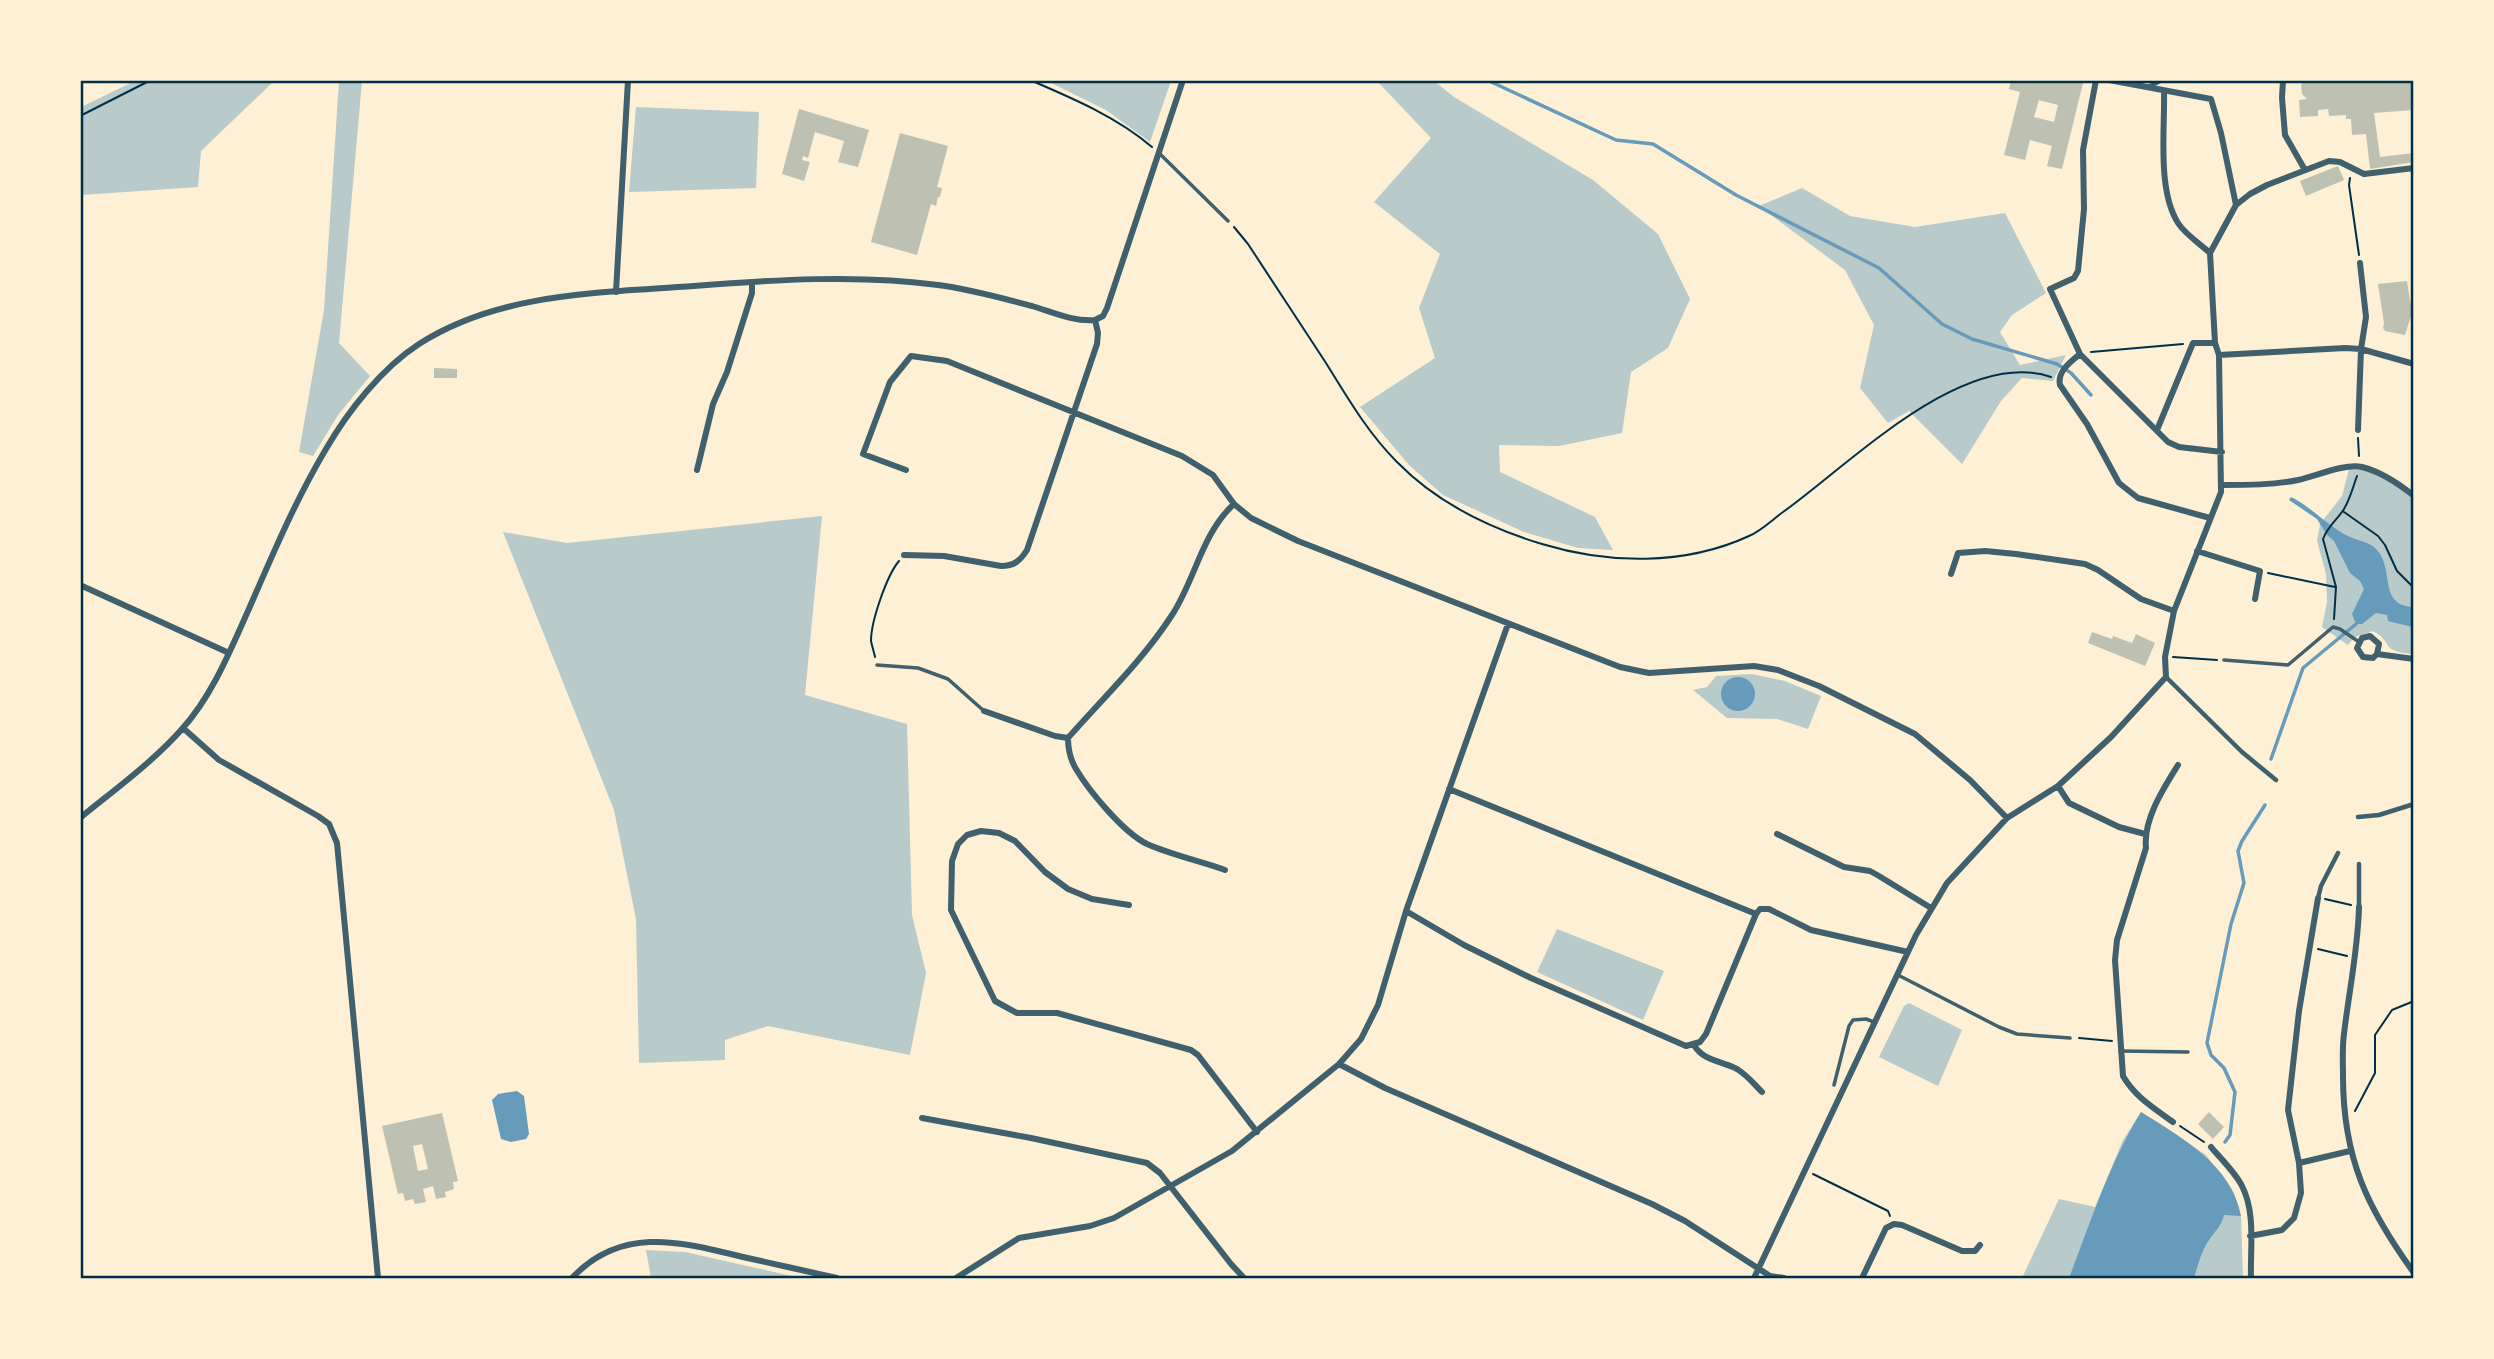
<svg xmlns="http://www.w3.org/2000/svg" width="2494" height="1359" viewBox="0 0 2494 1359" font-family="Commissioner,sans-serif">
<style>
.green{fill:#b9caca}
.water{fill:#669bbc}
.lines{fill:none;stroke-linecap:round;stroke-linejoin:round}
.stream{stroke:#669bbc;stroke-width:3.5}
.building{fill:#bec0b2;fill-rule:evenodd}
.path{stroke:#003049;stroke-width:2}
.service{stroke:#3f606c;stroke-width:3.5}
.pedestrian{stroke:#3f606c;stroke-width:4.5}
.minor{stroke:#3f606c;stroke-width:6}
.neatline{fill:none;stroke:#003049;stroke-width:2.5}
</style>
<rect width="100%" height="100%" fill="#fdf0d5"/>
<path class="green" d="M135,81H274L201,151L198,187L81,195V107Z
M339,81H362L339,343L370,376L338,415L313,456L299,452L324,310Z
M1047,81H1171L1150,142L1106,110Z
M1377,81H1434L1454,97L1593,180L1658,234L1690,299L1668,348L1631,372L1622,433L1559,446L1499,445L1500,472L1595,517L1613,550L1578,548L1524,532L1443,495L1409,465L1360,407L1435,358L1419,308L1440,254L1374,202L1431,138Z
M636,107L759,112L756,188L629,192Z
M1802,188L1850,216L1915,227L2005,213L2046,293L2012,315L2000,332L2020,365L2066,355L2053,381L2022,378L2001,401L1962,464L1909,411L1888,423L1860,388L1874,325L1845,270L1759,206Z
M2349,469C2374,468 2394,483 2413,499V654C2378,651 2395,643 2373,631L2355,637L2348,645L2322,627L2327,602L2326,574L2317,541L2320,524L2342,496Z
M822,516L805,695L907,724L912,915L926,973L910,1055L768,1026L725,1040V1060L639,1063L636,919L614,810L503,532L567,543Z
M1752,674L1785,681L1821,696L1808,729L1777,719L1727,718L1693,690L1707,687L1716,676Z
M1557,929L1664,971L1643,1020L1537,972Z
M1909,1003L1962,1030L1938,1086L1879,1057L1904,1006Z
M2141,1112L2206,1155L2234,1193L2241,1216L2243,1278H2022L2059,1199L2095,1207L2123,1140Z
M646,1250L685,1252L801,1278H651Z"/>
<path class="water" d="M2291,497C2312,507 2327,526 2348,536C2360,542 2372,541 2380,554C2393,575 2380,605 2413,607L2412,627L2388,621L2387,615L2376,613L2362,624H2356L2352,614L2364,589L2360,581L2350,573L2334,541L2327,535L2317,519L2289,500Z
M1721 694a17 17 0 1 1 34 0a17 17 0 1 1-34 0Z
M517,1091L524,1096L529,1134L526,1139L511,1142L501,1139L492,1100L498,1094Z
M2141,1112C2181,1137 2232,1165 2241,1216L2224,1215C2221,1227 2215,1231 2209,1240C2201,1252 2198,1265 2194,1278H2069C2091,1221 2109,1164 2141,1112Z"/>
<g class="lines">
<path class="stream" d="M1487,80L1616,140L1653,144L1736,195L1879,268L1942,324L1972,339L2057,364L2071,373L2091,395
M2271,759L2303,668L2356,624
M2225,1142L2230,1135L2235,1092L2224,1068L2211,1055L2207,1043L2231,924L2244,883L2238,851L2242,841L2265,805"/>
</g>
<path class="building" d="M2011,80H2072L2083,83L2062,169L2047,166L2052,146L2030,140L2025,160L2004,155L2020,92L2009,89ZM2039,100L2058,105L2054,122L2034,117Z
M2305,80H2414V110L2374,113L2380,157L2414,153V162L2370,169L2366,134L2352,135L2351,119H2346V115L2329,116L2328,109L2318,110V116L2300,117L2299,100L2307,99L2302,94L2301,85Z
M799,109L869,130L858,167L838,162L844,141L815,132L808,158L803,156L802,160L810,162L804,181L782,174Z
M900,133L948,146L937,187L942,188L940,197H938L936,206L931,204L917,255L871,242Z
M2338,166L2344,180L2306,196L2300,181Z
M2407,281L2412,313L2405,335L2385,331L2383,328L2384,323L2378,284Z
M434,368L457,369V378H434Z
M2092,632L2112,639L2113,636L2132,643L2136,634L2155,643L2145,666L2088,643Z
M2209,1112L2224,1127L2213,1139L2198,1124Z
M442,1113L458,1181L453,1182L454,1189L445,1192L446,1197L436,1199L433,1186L423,1189L426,1202L415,1204L413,1199L405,1201L403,1193L398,1194L382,1126ZM422,1144L428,1169L418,1171L413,1146Z"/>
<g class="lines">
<path class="path" d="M1030,80C1072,98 1117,117 1152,147
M80,116L151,80
M2350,178L2349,185L2359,255
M1234,227L1248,244C1274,284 1300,323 1326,363C1347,397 1368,433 1397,462C1436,502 1489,528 1542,544C1608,564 1684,566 1749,536C1761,531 1772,520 1783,512C1849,465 1964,347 2051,377
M2091,352L2183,344
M2358,438L2359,456
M2344,512L2378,536L2385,545L2397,571L2414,588
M2268,573L2335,587
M2334,619L2336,587L2323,539C2328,526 2337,520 2344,509C2350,499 2353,487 2357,476
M875,657C874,652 872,646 871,641C871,621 887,575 899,561
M2173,657L2217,660
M2325,899L2351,905
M2318,949L2347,956
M2079,1038L2112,1041
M2355,1111L2375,1073V1035L2392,1010L2414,1001
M2180,1126L2204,1142
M1813,1174L1888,1211L1890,1216"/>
<path class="service" d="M1159,153L1228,221
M2224,660L2288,665L2333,627L2340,629L2359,642
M877,665L918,668L948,679L984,711
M1898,975L1999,1027L2017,1034L2070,1038
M2120,1051L2188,1052
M1834,1085L1849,1026L1853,1020L1866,1019L1874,1022"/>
<path class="pedestrian" d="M2150,86L2162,80
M2166,677L2242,752L2276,780
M2358,817L2379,815L2414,804
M2318,898L2321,886L2338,853
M2359,907V864"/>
<path class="minor" d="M2096,80L2083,150L2084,209L2078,271L2074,278L2050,289L2080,354L2168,442L2179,447L2222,452
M2109,80L2211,99L2221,133L2236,205
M2283,80L2282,98L2285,135L2305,170
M2164,92C2165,129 2157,190 2178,223C2185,234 2200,244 2210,253
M616,292L628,80
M1095,320L1103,316L1107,308L1183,80
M2080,354C2070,362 2057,372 2060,385L2087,424L2119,483L2138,498L2210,518
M2219,355L2345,348L2361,349L2414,364
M2157,430L2193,343H2215
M2358,430L2361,349L2366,317L2360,263
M697,470L713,404L727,372L752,293V283
M906,470L863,454L890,382L911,356L947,361L1182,456L1213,475L1234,504L1251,518L1298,541L1620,667L1649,673L1754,666L1778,670L1819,686L1915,734L1970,780L2007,818
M2222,485C2247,485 2273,485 2298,480C2316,476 2345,463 2362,467C2382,472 2398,483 2414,496
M2197,551L2260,571L2255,599
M904,555L944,556L1001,566C1014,566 1020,561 1027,550L1097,344L1098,333L1095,320
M1951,574L1958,553L1985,551L2016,554L2085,564L2098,570L2141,599L2174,611
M80,585L229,653
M2377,654L2379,644L2370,636L2362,638L2357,648L2363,657L2373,658L2377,654L2414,659
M984,711L1055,736L1068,738C1103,698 1143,660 1172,615C1195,580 1202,533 1234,504
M183,728L219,760L318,816L329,824L337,843L378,1278
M1068,738C1068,749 1070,759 1076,769C1089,791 1124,833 1147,844C1172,855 1200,861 1225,870
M2058,786L2069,803L2119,827L2145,834
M1449,789L1756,914
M80,818C114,790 153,762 182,729C212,696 230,651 248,611C272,556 295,501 326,449C348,411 382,368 419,344C500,292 601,293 694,286C772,280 859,274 938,285C970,289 1001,298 1032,306C1052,312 1074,322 1095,320
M1777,834L1844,867L1870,871L1879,876L1931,908
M1129,905L1092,899L1068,889L1045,872L1015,841L999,833L981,831L967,835L958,844L952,861L951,910L995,1001L1017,1013H1057L1191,1050L1198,1055L1257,1132
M2359,907C2358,950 2349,991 2344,1034C2342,1048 2343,1062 2343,1076C2343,1158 2367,1208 2414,1273
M1406,911L1464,945L1531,978L1686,1046L1700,1042L1706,1034L1756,914L1760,909H1769L1811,930L1908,952
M1694,1045C1703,1061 1722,1061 1737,1069C1747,1075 1754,1084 1762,1092
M1339,1064L1385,1088L1652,1204L1685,1221L1770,1276L1784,1278
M922,1118L1031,1138L1147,1163L1160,1173L1231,1264L1244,1278
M2173,1122C2154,1108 2135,1097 2123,1076L2115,960L2117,940L2146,848C2143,820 2163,789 2178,765
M2211,1147C2221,1159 2235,1172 2242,1186C2256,1213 2250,1249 2251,1278
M2299,1163L2350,1151
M2250,1236L2282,1230L2294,1218L2301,1193L2299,1163L2288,1110L2299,1011L2318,898
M572,1278C622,1225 681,1242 743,1257C774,1264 806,1271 837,1278
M956,1278L1019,1238L1090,1226L1114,1218L1232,1151L1339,1064L1361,1039L1378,1005L1406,911L1508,624
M1754,1278L1916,935L1947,883L2007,818L2058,786L2111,737L2166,677L2165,657L2174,611L2221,492L2219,355L2215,343L2210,253L2236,205L2250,194L2267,185L2329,161L2340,162L2364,174L2414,168
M1862,1278L1886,1228L1894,1224L1902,1225L1962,1251H1975L1980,1245"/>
</g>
<rect width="2494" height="1359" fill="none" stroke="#fdf0d5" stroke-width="164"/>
<rect x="82" y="82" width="2330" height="1195" class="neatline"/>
</svg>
